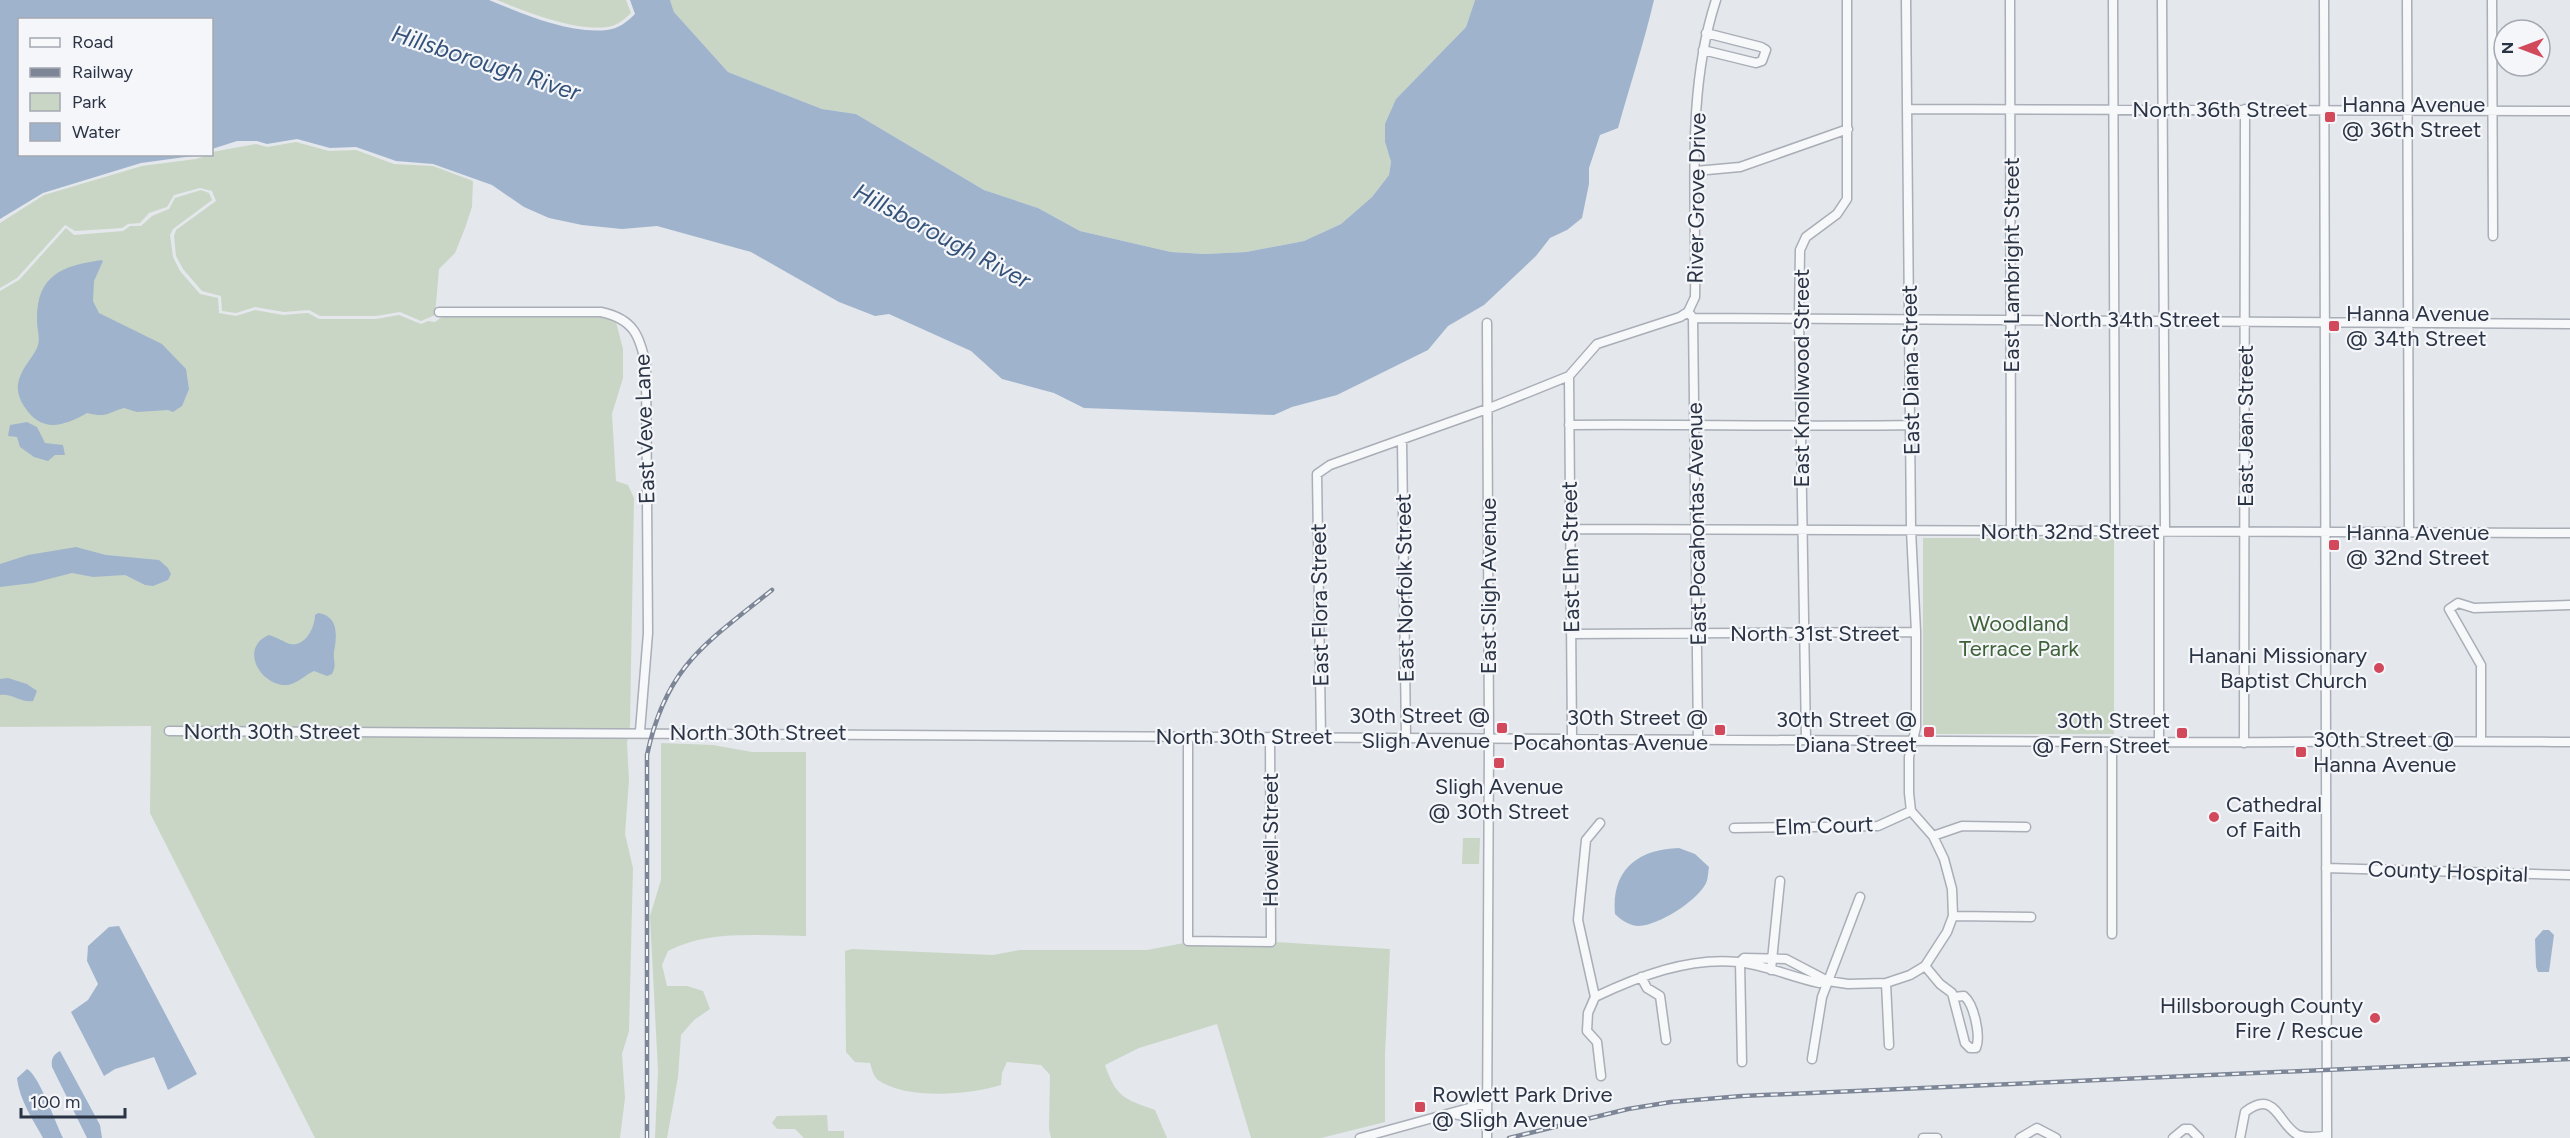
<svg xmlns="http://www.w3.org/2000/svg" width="2570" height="1138" viewBox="0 0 2570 1138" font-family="Figtree,sans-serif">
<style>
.green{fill:#c9d6c5}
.water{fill:#9fb4cc}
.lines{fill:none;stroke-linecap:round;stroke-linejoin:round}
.minor-casing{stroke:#a9aeb7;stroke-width:11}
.minor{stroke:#f7f8fa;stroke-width:8}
.rail-casing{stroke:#7d8696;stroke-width:4.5}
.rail{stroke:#f4f6f9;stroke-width:2;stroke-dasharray:7;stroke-linecap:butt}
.poi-dot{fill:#d1495b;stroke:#f4f6f9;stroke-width:2}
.labels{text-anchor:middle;stroke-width:4.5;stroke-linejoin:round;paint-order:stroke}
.poi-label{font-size:22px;fill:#2b3445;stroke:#f4f6f9;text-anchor:start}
.street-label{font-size:22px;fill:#2b3445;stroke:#f4f6f9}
.park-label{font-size:22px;fill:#3f6138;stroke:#f4f6f9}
.water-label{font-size:24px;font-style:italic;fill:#34527a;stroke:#f4f6f9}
</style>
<rect width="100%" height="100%" fill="#e4e7ec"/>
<path class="green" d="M497,0H626L631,13C624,20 616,26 607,27C574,31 527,12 497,0Z
M670,0H1475L1466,27L1396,99L1385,142L1391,162L1389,175L1372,197L1341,224L1304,241L1246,252L1205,254L1171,252L1080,231L1038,208L984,190L856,114L822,109L728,72L674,12Z
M296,142L329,151L356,150L394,164L433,166L473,181L472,207L465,228L455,253L439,269L435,315L421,321L400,312L376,316H320L309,310L284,312L255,307L236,313L222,311L221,296L202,291L183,269L176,256L174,236L176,230L216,201L212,191L200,188L174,195L167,207L149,213L140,223L128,224L122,228L75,231L65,225L17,278L0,288V223L44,195L142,166L196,159L212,154V152L256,144L267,147Z
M201,190L209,193L212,200L173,229L170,235L173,257L180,271L200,294L218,298L219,313L236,316L255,310L283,315L308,313L319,319H376L399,315L421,324L428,321L435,322L446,314L599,317L616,322L623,349V378L612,414L616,481L628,485L634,498L630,725L627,743L629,780L625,834L633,868L629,1031L622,1054L625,1098L620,1138H315L150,813L151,726L0,727V291L19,280L66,228L74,235L123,231L130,226H141L152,216L169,209L175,198Z
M1923,538H2114V734H1923Z
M661,743L713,745L752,752H806V936C761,936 709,929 668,951L662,965L667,986H687L703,991L710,1009L694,1020L681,1035L678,1077L667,1138H655L658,1071L650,916L661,880Z
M1463,838H1480L1479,864H1462Z
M1275,942L1390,949L1385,1055V1122L1321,1138H1251L1217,1024L1139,1048L1105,1065C1116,1097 1124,1099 1155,1110L1167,1138H1051L1049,1129L1050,1075L1041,1065L1007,1062L1002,1073L1001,1085C969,1095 906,1100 878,1080C873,1076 872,1069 870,1063L855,1062L846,1052L845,951L852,949L993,955L1020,950H1147L1184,943L1274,946Z
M827,1115L828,1131H844V1138H804L795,1129H777L772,1123L777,1116Z"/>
<path class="water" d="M0,0H489C524,14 568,34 607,30C618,29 627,22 635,14L630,0H670L674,12L728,72L822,109L856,114L984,190L1038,208L1080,231L1171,252L1205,254L1246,252L1304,241L1341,224L1372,197L1389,175L1391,162L1385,142V124L1396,99L1466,27L1475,0H1654C1644,43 1630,85 1618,128L1600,135L1589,168V184L1582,218L1567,230L1550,238L1536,256L1484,305L1448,326L1428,350L1337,395L1292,407L1274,415L1084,408L1054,393L1002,379L971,351L889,314L875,316L839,302L751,252L657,226L622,229L582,225L549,218L524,207L492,185L433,164L396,161L356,147L330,148L297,139L267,144L257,141H237L212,149V20H20V154L200,155L141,163L43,193L0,219Z
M101,260L103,261L94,281L93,301L99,313L162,344L186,369L189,389L182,406L173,412L168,410L137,412L124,408C107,413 107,418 87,413C64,426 41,434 24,406C20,400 17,392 18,384C20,370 31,360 37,348C41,339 37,330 37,321C36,275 62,266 101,260Z
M27,422L37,427L45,443L63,445L65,455H55L48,461L34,457L20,447L17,437L8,436L10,425Z
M76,547L106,555L159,560L168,568L171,574L168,580L153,586L145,585L125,575L93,577L72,573L33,583L0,587V564L28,555Z
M318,613C339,616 337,636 334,652C333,661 337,665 332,674L327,676L314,671C305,675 298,683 288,685C261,687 238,648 269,635C276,637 281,640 287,643C304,650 315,628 315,615Z
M8,678L27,684L37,691L33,701C21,703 12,693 0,695V679Z
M1679,848L1695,854L1709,867C1708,873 1708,881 1705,885C1695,902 1659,925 1639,926C1630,926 1621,920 1615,914C1611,870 1638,849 1679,848Z
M119,926L197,1074L168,1090L154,1057L115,1069L104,1076L71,1012L88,1000L98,984L87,961L88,946L109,927Z
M2543,930H2549L2554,935L2549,972H2538L2536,967L2535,939Z
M60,1051L100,1125L102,1138H87L52,1067C51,1059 53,1055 60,1051Z
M27,1069C39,1075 56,1124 63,1138H43C33,1120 19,1099 17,1078Z"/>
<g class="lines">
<g class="minor-casing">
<path id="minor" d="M2010,0L2011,530
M2113,0L2115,531
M2162,0L2165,531
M2324,0L2327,1138
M2407,0L2409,532
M2492,0L2493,236
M1703,50L1756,63L1762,61L1766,50L1761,47L1706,33
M1907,109L2570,111
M1696,171L1740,167L1848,129
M439,312H601C634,319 640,336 646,366L648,633L640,731
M1690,314L1693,318L1698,738
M1693,318L2570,324
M1569,376L1572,737
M1569,425C1683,424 1796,427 1910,425
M1402,440L1406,737
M1570,529L2570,533
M1571,634L1916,632
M169,731C817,731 1464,737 2111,742C2264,743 2417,740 2570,742
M1188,737V941L1271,942L1270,737
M1321,737L1317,474L1330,465L1487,409L1569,376L1597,344L1680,317L1688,312L1695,297C1697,199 1685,95 1716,0
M1806,739L1799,318L1800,250L1806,237L1837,214L1847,199V0
M2481,741V665L2449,609L2458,603L2474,608L2570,605
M2112,742V934
M2159,742V531
M2244,743L2245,109
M1734,828L1878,826L1911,811
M1933,836L1962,826L2026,827
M2326,868L2570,875
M1953,916L2031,917
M1740,962L1742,1062
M1740,962L1744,958L1786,959L1828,981
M1925,966L1940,984L1952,993L1965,1043L1970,1048H1976C1981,1036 1974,1004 1964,996L1953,997
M1771,970L1780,881
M1641,977L1647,988L1660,996L1666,1040
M1886,983L1889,1045
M1595,997C1639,976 1689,957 1738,962C1765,965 1792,977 1819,983L1828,981L1848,984L1886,983L1910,975L1925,966L1947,932L1953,916L1952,889L1944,859L1933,836L1911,811L1909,793V757L1916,727V632L1911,530L1906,0
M1595,997L1578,920L1586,840L1600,823
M1595,997L1588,1013L1587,1031L1597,1042L1601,1076
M1812,1059L1822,997L1860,897
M1454,1114L1474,1118L1487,1127
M1360,1138L1487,1103
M1487,1138L1489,738L1487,323
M1923,1138H1937
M2020,1138L2037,1128L2056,1138
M2173,1138L2184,1129H2190L2199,1138
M2240,1138L2245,1112C2276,1088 2278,1125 2298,1135C2307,1138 2319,1137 2327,1135"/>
</g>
<use href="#minor" class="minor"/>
<g class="rail-casing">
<path id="rail" d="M647,1138V755C666,666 705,644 772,590
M1509,1138L1628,1109L1671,1102L1742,1096L2570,1059"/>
</g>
<use href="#rail" class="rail"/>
</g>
<g class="poi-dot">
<rect x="2324" y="111" width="12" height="12" rx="3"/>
<rect x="2328" y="320" width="12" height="12" rx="3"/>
<rect x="2328" y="539" width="12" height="12" rx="3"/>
<circle cx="2379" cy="668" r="6"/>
<rect x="1496" y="722" width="12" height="12" rx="3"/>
<rect x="1714" y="724" width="12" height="12" rx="3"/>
<rect x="1923" y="726" width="12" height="12" rx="3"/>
<rect x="2176" y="727" width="12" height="12" rx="3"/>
<rect x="2295" y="746" width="12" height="12" rx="3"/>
<rect x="1493" y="757" width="12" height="12" rx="3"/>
<circle cx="2214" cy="817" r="6"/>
<circle cx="2375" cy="1018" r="6"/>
<rect x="1414" y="1101" width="12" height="12" rx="3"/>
</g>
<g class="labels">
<g class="poi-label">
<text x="2342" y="112">Hanna Avenue<tspan x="2342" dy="25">@ 36th Street</tspan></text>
<text x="2346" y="321">Hanna Avenue<tspan x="2346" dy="25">@ 34th Street</tspan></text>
<text x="2346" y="540">Hanna Avenue<tspan x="2346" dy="25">@ 32nd Street</tspan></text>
<text x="2367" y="663" text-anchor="end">Hanani Missionary<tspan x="2367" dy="25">Baptist Church</tspan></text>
<text x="1490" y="723" text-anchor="end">30th Street @<tspan x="1490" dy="25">Sligh Avenue</tspan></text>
<text x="1708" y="725" text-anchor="end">30th Street @<tspan x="1708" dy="25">Pocahontas Avenue</tspan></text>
<text x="1917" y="727" text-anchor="end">30th Street @<tspan x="1917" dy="25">Diana Street</tspan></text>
<text x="2170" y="728" text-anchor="end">30th Street<tspan x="2170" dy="25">@ Fern Street</tspan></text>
<text x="2313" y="747">30th Street @<tspan x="2313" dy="25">Hanna Avenue</tspan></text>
<text x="1499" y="794" text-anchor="middle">Sligh Avenue<tspan x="1499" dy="25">@ 30th Street</tspan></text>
<text x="2226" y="812">Cathedral<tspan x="2226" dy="25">of Faith</tspan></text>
<text x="2363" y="1013" text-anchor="end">Hillsborough County<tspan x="2363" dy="25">Fire / Rescue</tspan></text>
<text x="1432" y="1102">Rowlett Park Drive<tspan x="1432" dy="25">@ Sligh Avenue</tspan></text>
</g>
<g class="street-label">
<text x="2220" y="117">North 36th Street</text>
<text transform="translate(1696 198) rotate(-89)" y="8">River Grove Drive</text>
<text transform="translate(2011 265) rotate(-90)" y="8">East Lambright Street</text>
<text x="2132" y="327">North 34th Street</text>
<text transform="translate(1910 370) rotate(-91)" y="8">East Diana Street</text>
<text transform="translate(1801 378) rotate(-90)" y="8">East Knollwood Street</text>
<text transform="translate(2245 426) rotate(-90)" y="8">East Jean Street</text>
<text transform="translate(644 429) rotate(-92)" y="8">East Veve Lane</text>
<text transform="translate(1696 524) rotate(-91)" y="8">East Pocahontas Avenue</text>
<text x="2070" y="539">North 32nd Street</text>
<text transform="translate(1570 557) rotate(-91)" y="8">East Elm Street</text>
<text transform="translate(1488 586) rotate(-90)" y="8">East Sligh Avenue</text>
<text transform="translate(1404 588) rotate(-91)" y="8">East Norfolk Street</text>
<text transform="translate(1319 605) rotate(-91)" y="8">East Flora Street</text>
<text x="1815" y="641">North 31st Street</text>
<text x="272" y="739">North 30th Street</text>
<text x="758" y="740">North 30th Street</text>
<text x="1244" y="744">North 30th Street</text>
<text transform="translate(1824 825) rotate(-2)" y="8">Elm Court</text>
<text transform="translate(1270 840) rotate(-90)" y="8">Howell Street</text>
<text transform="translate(2448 871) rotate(2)" y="8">County Hospital</text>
</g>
<g class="park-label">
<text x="2019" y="631">Woodland<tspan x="2019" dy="25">Terrace Park</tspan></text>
</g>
<g class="water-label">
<text transform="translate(486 63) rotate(18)" y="8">Hillsborough River</text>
<text transform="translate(942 236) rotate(28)" y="8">Hillsborough River</text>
</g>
</g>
<rect x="18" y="18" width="195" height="138" fill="#f4f6f9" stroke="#a4a8b1" stroke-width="1.5"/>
<rect x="30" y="38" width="30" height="9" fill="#f7f8fa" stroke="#a4a8b1" stroke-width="1.5"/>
<text x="72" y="48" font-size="18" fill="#2b3445">Road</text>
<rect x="30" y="68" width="30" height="9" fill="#7d8696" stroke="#a4a8b1" stroke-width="1.5"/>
<text x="72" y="78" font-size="18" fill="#2b3445">Railway</text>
<rect x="30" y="93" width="30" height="18" fill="#c9d6c5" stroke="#a4a8b1" stroke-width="1.5"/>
<text x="72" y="108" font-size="18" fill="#2b3445">Park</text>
<rect x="30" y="123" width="30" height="18" fill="#9fb4cc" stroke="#a4a8b1" stroke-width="1.5"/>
<text x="72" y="138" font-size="18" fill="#2b3445">Water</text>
<g transform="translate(2522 48) rotate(270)"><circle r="28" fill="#f4f6f9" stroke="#a4a8b1" stroke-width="1.5"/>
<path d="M0-4.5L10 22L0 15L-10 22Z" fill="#d1495b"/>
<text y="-9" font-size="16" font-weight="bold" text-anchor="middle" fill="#2b3445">N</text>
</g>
<path d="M21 1108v9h104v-9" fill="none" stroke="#2b3445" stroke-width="3"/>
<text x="30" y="1108" font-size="18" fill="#2b3445" stroke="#f4f6f9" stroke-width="4.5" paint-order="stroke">100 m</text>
</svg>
